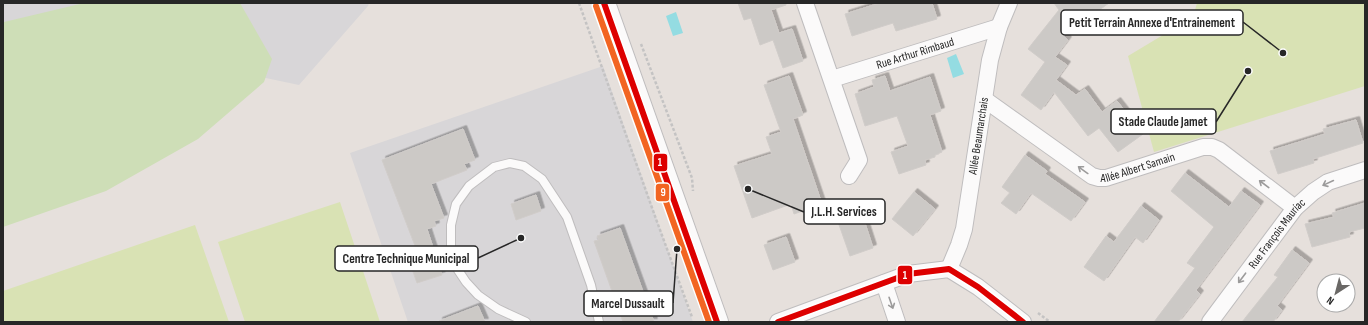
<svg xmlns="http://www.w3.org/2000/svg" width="1368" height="325" viewBox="0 0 1368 325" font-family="'Sofia Sans Condensed',sans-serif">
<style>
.industrial{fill:#d8d6d8}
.green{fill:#cedeb7}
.pitch{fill:#d9e2b4}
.water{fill:#94dce2}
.building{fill:#ccc9c6;stroke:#d0ccc9;filter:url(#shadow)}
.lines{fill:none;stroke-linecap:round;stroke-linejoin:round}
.service-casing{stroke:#bfbdbe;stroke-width:10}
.minor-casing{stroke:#bfbdbe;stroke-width:18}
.secondary-casing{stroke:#bfbdbe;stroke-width:24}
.path{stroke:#c4c3c3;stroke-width:2.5;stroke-dasharray:3 2;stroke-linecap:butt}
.service{stroke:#fbfafa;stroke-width:8}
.minor{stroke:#fbfafa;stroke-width:16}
.secondary{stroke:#fbfafa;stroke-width:22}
.bus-1-casing{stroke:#fff;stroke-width:9}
.bus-2-casing{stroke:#fff;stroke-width:9}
.bus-1{stroke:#d00;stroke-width:6}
.bus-2{stroke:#f26522;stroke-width:6}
.oneway{stroke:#9c9b9b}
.labels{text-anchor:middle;stroke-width:3;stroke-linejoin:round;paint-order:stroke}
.street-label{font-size:12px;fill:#272727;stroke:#fff}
.leader{fill:none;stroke:#272727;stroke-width:1.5}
.callout-dot{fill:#272727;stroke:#fff;stroke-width:1.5}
.callout{fill:#fff;stroke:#272727;stroke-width:1.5}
.callout-label{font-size:13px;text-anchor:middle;font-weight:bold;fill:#272727}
.line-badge{stroke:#fff;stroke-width:1.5}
.badge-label{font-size:11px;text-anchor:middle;font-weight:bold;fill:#fff}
</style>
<defs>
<filter id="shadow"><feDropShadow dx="3.5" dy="-3.5" stdDeviation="0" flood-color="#0004"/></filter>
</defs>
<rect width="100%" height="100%" fill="#e6e0dc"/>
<path class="industrial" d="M3,3H369L368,6L299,85L3,22Z
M603,66L693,322H408L350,153Z"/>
<path class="green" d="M3,3L4,22L84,3H240L272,59L264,82L198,139L106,191L3,227Z"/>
<path class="pitch" d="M1197,3H1365V86L1154,152L1128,56L1193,17Z
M340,202L380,322H245L218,242Z
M195,225L229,322H3V291Z"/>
<path class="water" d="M676,12L683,33L673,36L666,16Z
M956,54L964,74L953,78L947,58Z"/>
<path class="building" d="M738,3H786V5L771,10L779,33L792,29L803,61L783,68L773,40L760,45L751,18L744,20Z
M880,3H932L937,19L896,31L893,23L852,36L845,14Z
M1054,3H1109L1063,36L1068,40L1055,57L1067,65L1056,80L1076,95L1085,89L1102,112L1117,101L1143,134L1118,152L1099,128L1088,136L1054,92L1041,110L1021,95L1045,62L1028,49L1059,10Z
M789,76L803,115L793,119L822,204L794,214L791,204L752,218L734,166L772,154L766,137L781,132L764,85Z
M885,76L890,91L930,77L941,111L930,115L942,152L935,155V157L925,160L926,165L899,174L891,152L908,146L897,116L865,126L855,94L874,87L872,80Z
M1356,120L1363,143L1313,159L1314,163L1278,174L1270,151L1325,134L1323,129Z
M463,129L475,160L464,164L467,170L431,184L444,218L434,221L436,226L427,229L442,275L417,283L407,255L417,251L382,160Z
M1025,155L1047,171L1045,174L1085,202L1071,221L1031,193L1016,214L1001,203L1010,193L1002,187Z
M1185,173L1229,207L1241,191L1260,205L1196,290L1200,294L1178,322H1154L1195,268L1187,263L1214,227L1171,191Z
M914,192L935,209L913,236L892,219Z
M536,195L541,211L516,220L511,204Z
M1365,203V228L1349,232L1350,237L1312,247L1305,224L1334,217L1332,213Z
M1141,206L1159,220L1143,243L1135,237L1104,281L1084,267L1106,236L1114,242Z
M861,211L873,248L850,256L837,219Z
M620,228L654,322H623L594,241L599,240L597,236Z
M786,237L795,262L773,270L764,245Z
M1292,250L1309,263L1277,306L1282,310L1273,322H1242L1278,277L1274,275Z
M478,306L485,322H439V321Z"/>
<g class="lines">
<g class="service-casing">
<path id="service" d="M526,322L498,309L478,295L466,282L456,267L451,246V225L456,204L469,186L494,167L510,163L524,166L542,179L567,217L591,285L599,322"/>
</g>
<g class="minor-casing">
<g id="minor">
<path d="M805,3L859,160L849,176"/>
<path id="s1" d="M832,79L999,27"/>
<path id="s2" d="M984,99L1092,176L1099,178H1106L1203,147H1212L1219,150L1295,208"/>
<path id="s3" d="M949,269L959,245L964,229L990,60L999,27L1009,3"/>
<path d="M884,283L897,322"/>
<path d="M778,322L908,274L949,269L978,287L1023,322"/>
<path id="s4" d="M1210,322L1295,208L1313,192L1328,182L1365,170"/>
</g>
</g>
<g class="secondary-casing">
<path id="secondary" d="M604,3L717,322"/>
</g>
<path class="path" d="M579,3L656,219L692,317
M641,44L692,178L693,191
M1038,313L1050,322"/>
<use href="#service" class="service"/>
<use href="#minor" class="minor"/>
<use href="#secondary" class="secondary"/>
<g class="bus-1-casing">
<path id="bus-1" d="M604,3L717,322
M778,322L908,274L949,269L978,287L1023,322"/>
</g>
<g class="bus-2-casing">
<path id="bus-2" d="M596,6L709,322"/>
</g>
<use href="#bus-1" class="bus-1"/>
<use href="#bus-2" class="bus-2"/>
</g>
<defs><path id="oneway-shaft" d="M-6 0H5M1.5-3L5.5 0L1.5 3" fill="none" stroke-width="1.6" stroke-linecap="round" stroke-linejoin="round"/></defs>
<g class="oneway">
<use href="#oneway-shaft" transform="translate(1083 170) rotate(-144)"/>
<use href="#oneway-shaft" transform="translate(1328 183) rotate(155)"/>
<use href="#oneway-shaft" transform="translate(1264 184) rotate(-143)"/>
<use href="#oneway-shaft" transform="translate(1242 278) rotate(127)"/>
<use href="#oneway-shaft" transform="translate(891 303) rotate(71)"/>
</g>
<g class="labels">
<g class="street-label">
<text dy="4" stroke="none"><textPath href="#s1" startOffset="87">Rue Arthur Rimbaud</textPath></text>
<text dy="4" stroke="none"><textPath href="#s3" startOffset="137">Allée Beaumarchais</textPath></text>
<text dy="4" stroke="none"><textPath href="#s2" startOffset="180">Allée Albert Samain</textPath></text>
<text dy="4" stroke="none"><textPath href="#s4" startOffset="111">Rue François Mauriac</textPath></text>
</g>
</g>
<path class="leader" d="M1283 53L1243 22M1248 71L1216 122M748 189L804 212M521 238L478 258M677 249L673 303"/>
<g class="callout-dot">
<circle cx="1283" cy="53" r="4"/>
<circle cx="1248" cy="71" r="4"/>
<circle cx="748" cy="189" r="4"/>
<circle cx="521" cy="238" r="4"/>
<circle cx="677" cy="249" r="4"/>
</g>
<g class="callout">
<rect x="1061" y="10" width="182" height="25" rx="4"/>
<rect x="1111" y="109" width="105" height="25" rx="4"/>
<rect x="804" y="199" width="81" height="25" rx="4"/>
<rect x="335" y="246" width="143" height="25" rx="4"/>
<rect x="584" y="291" width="89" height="25" rx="4"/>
</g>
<g class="callout-label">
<text x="1152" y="27">Petit Terrain Annexe d'Entrainement</text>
<text x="1163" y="126">Stade Claude Jamet</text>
<text x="844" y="216">J.L.H. Services</text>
<text x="406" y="263">Centre Technique Municipal</text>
<text x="628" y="308">Marcel Dussault</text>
</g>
<g class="line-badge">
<rect x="653" y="153" width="15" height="19" rx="4" fill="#d00"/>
<rect x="655" y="183" width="15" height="19" rx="4" fill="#f26522"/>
<rect x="897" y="265" width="16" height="20" rx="4" fill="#d00"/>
</g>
<g class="badge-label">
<text x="660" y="166">1</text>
<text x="663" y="196">9</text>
<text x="905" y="279">1</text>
</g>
<rect width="1368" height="325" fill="none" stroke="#272727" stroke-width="8"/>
<g transform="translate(1336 293) rotate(216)"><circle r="19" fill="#ffffff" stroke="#a9a9a9"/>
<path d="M0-3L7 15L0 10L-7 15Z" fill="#6a6866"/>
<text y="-6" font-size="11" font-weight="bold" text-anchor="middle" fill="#272727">N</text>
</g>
</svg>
